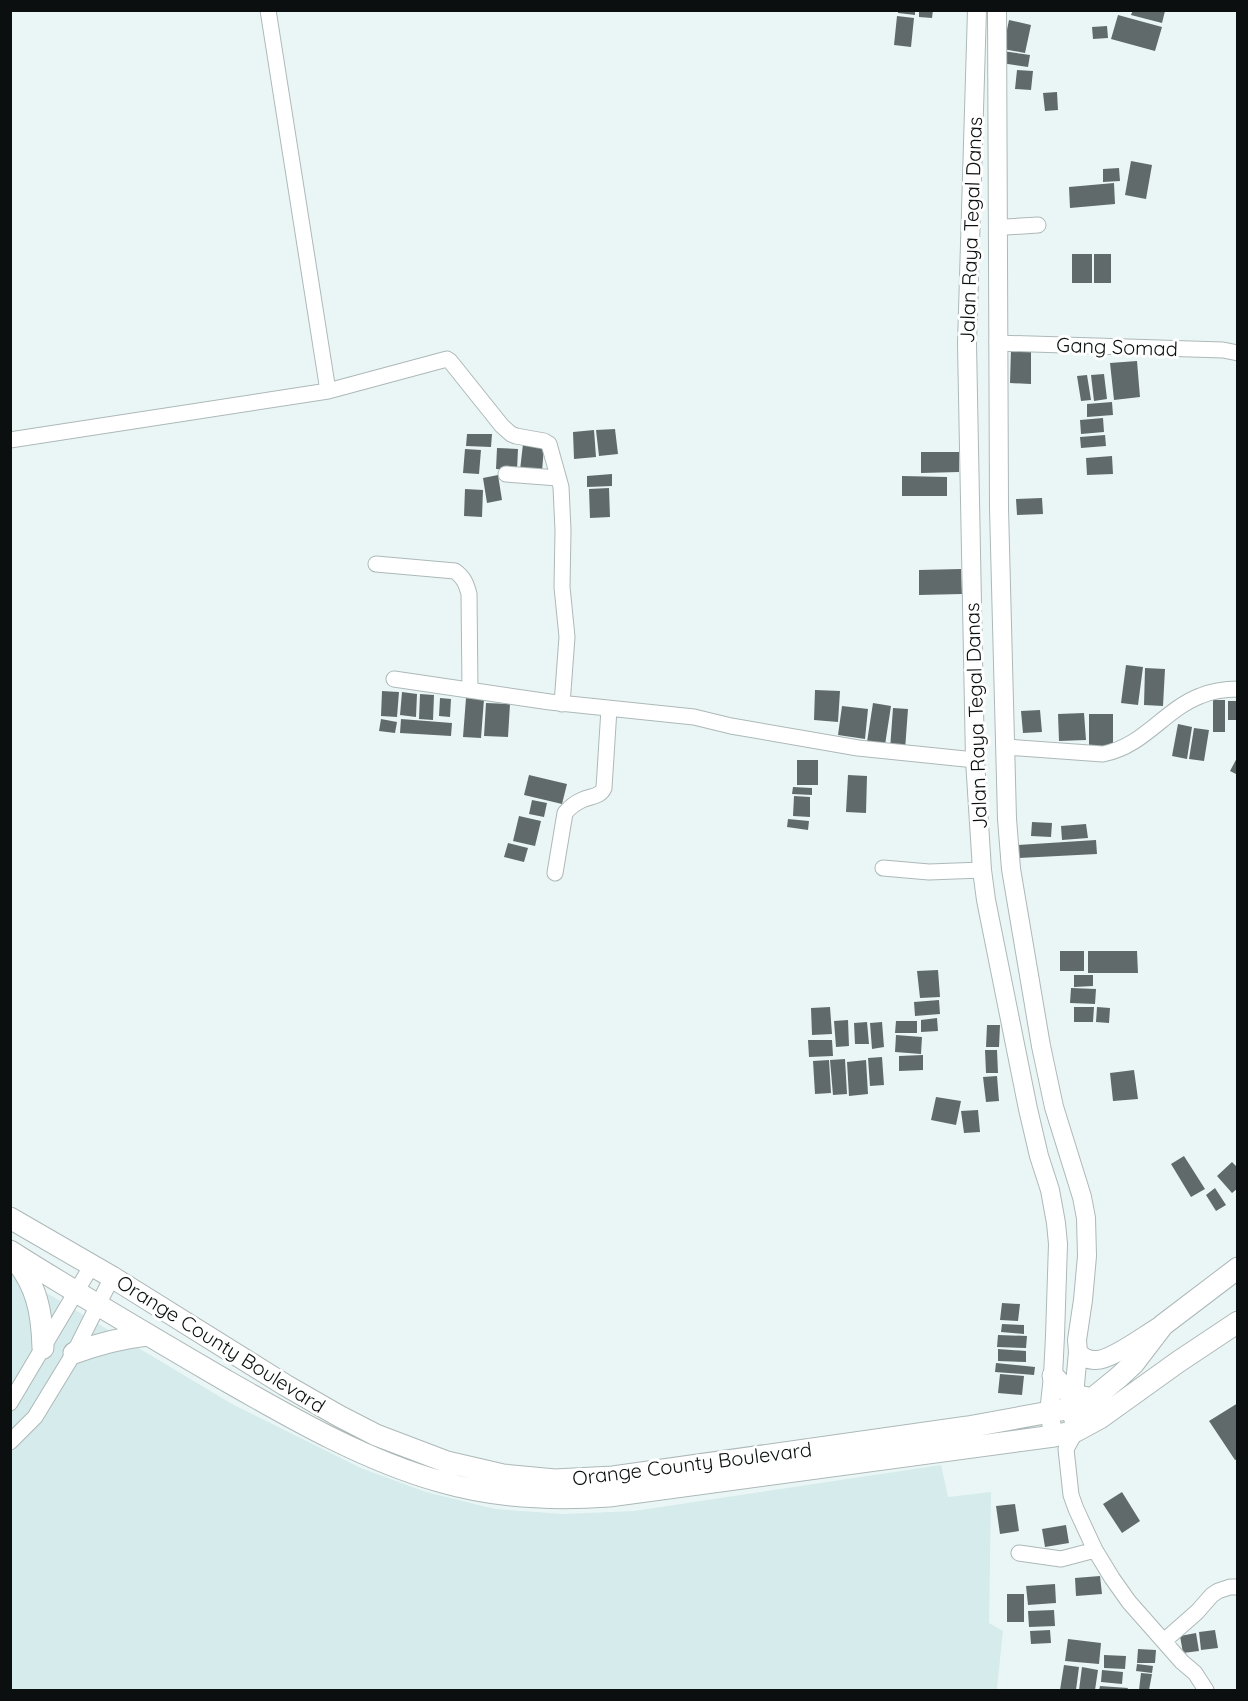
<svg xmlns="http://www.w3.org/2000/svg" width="1248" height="1701" viewBox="0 0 1248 1701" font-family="Quicksand,sans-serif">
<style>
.built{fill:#d6ebeb}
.building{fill:#606a6a}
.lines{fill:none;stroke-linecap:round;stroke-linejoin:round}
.minor-casing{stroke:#adb8b8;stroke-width:17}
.tertiary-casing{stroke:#adb8b8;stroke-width:20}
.secondary-casing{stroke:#adb8b8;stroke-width:23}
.minor{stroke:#fff;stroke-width:15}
.tertiary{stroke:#fff;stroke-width:18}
.secondary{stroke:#fff;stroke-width:21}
.labels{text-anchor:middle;stroke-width:6;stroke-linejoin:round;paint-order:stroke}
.street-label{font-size:20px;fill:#0c0f0f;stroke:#fff}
</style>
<rect width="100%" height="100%" fill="#eaf6f5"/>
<path class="built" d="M10,1271L232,1404L363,1469L426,1492L495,1509L564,1514L634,1511L941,1465L948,1497L991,1492L989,1623L1003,1631L997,1688L999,1690H11Z"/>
<path class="building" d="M898,10H915V15L898,13Z
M919,10H933L932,18L919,17Z
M1133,10H1161L1165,11L1162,23L1131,15Z
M1118,15L1162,27L1155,51L1111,39Z
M897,16L914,18L911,47L894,45Z
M1009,20L1031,25L1025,53L1003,49Z
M1107,26L1108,38L1093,39L1092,27Z
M1003,51L1030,55L1028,67L1001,63Z
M1017,70L1033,71L1031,90L1015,89Z
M1057,92L1058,110L1045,111L1043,93Z
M1131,161L1152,165L1146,199L1125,195Z
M1119,168L1120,181L1103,182V169Z
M1114,183L1115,204L1070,208L1069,187Z
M1072,254H1092V283H1072Z
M1094,254H1111V283H1094Z
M1011,349H1031V384L1010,383Z
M1137,361L1140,397L1114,400L1110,363Z
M1104,374L1107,399L1094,401L1091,375Z
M1087,375L1091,400L1081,401L1077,376Z
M1112,402L1113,415L1087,417V404Z
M1103,418L1104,432L1081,434L1080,420Z
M615,429L618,454L599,456L596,430Z
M594,430L596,457L574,459L573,432Z
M467,434H492L491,447L466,446Z
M1105,435L1106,446L1081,448L1080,437Z
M523,444L544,446L542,472L520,470Z
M497,448L518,449L517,470L496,469Z
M465,449L481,450L479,474L463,473Z
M921,452H959V472L921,473Z
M1112,456L1113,474L1087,475L1086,458Z
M612,474V486L587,487V476Z
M498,475L502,500L487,503L483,478Z
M902,476L947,477V496H902Z
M609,488L610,517L590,518L589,489Z
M465,489L483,490L482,517L464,516Z
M1042,498L1043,514L1017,515L1016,499Z
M961,569L962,594L919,595V570Z
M1126,665L1143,667L1138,705L1121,703Z
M1145,668L1165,669L1163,706L1144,705Z
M815,690L840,691L838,722L814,720Z
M382,691L399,692L397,717L381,716Z
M402,692L417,694L416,717L400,715Z
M420,694L434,695L433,720L419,719Z
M440,698L451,699L450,717L439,716Z
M466,698L484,699L481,738L463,737Z
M1213,700H1225V732H1213Z
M1228,701H1238V720H1228Z
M486,703L510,704L508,737L484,736Z
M873,703L891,706L885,745L867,742Z
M842,706L868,709L865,739L838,735Z
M893,708L908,709L905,750L890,749Z
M1040,710L1042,732L1023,733L1021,711Z
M1084,713L1086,740L1059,741L1058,714Z
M1089,714H1113V748H1089Z
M381,719L397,722L395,733L379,731Z
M401,719L452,723L451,736L400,733Z
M1178,724L1192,727L1187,759L1172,756Z
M1194,728L1209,730L1204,761L1189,759Z
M1238,756V775L1230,771Z
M797,760H818V785H797Z
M529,775L567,784L562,804L524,795Z
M848,775L867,776L866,813L846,812Z
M793,787L812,788V795L792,794Z
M794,796L810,797V817L793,816Z
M532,800L547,803L544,817L529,814Z
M519,816L541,821L535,846L513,841Z
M788,819L809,821L808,830L787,827Z
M1032,822L1052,823L1051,837L1031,836Z
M1086,824L1088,838L1062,840L1061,826Z
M1096,840L1097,854L1019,858L1018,845Z
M508,843L528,848L524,862L504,857Z
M1060,951H1084V971H1060Z
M1088,951H1137L1138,973H1088Z
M938,970L940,997L920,998L917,971Z
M1074,975H1093V986L1074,987Z
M1071,988L1096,989L1095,1004L1070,1003Z
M939,1000L940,1014L915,1016L914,1002Z
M830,1007L832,1034L812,1035L811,1008Z
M1074,1007H1094L1093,1022H1074Z
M1097,1007L1110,1008L1109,1023L1096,1022Z
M937,1018L938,1031L921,1032V1020Z
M848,1020L849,1046L836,1047L834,1021Z
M896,1021H917V1033H895Z
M867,1022L869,1044H855L854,1023Z
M882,1022L884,1047L872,1049L870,1023Z
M987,1025H1000L999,1047H986Z
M896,1035L922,1037L921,1054L895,1052Z
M808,1040H832L833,1056L809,1057Z
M985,1050H997L998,1073H986Z
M923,1055V1070L899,1071V1056Z
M882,1057L884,1085L870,1086L868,1058Z
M845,1059L847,1094L833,1095L830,1060Z
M829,1060L831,1093L815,1094L813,1061Z
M866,1060L868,1094L849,1096L847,1062Z
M1134,1070L1138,1099L1113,1101L1110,1073Z
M997,1076L999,1101L986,1102L983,1077Z
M936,1097L961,1101L956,1125L931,1120Z
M978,1110L980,1132L964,1133L961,1111Z
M1184,1156L1205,1189L1191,1197L1171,1164Z
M1232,1162L1238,1168V1188L1232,1193L1217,1176Z
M1215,1188L1226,1205L1216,1211L1206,1195Z
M1002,1303L1020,1304L1018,1321L1000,1320Z
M1002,1324L1024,1325V1334L1001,1332Z
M998,1335L1027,1336L1026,1348L997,1347Z
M998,1349L1026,1351V1362L998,1361Z
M996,1363L1035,1367L1034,1375L995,1372Z
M1000,1374L1024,1376L1022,1395L998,1393Z
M1238,1403V1459L1235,1460L1209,1421Z
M1122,1492L1140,1521L1122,1533L1103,1504Z
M1015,1504L1019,1531L1000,1534L996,1506Z
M1066,1525L1069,1543L1045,1547L1042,1529Z
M1100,1576L1102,1594L1076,1596L1075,1578Z
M1055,1584L1056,1603L1028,1605L1026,1586Z
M1007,1594H1024V1622H1007Z
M1054,1610L1055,1626L1029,1627L1028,1611Z
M1050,1630L1051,1643L1031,1644L1030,1631Z
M1215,1630L1218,1648L1201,1650L1199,1632Z
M1196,1633L1199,1651L1183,1653L1180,1636Z
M1068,1639L1101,1643L1099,1664L1065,1661Z
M1138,1649L1156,1650L1155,1663H1137Z
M1104,1655L1126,1656L1125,1669L1104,1668Z
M1137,1664L1153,1666L1152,1673L1136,1671Z
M1064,1665L1079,1667L1076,1690H1060Z
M1082,1667L1098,1670L1095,1690H1079Z
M1102,1670L1123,1672L1122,1684L1101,1682Z
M1141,1673L1152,1674L1149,1690H1139Z
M1100,1686L1128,1688L1127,1690H1099Z"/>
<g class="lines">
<g class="minor-casing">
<path id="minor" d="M998,226L1006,227L1038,225
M997,343L1223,350L1238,353
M328,391L447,359L450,361L502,426L511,434L516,436L544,441L549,444L561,487L563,530L562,587L567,637L562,704
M10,440L328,391L268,10
M506,474L558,478
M376,564L455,571C464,578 466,583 469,594L470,690
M394,679L550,702L694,717L731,726L858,748L975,760
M1006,747L1103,754C1144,746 1164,710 1200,696C1212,691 1225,689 1238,689
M883,868L929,872L982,870
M555,873L565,813C570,807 575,803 582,800C591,796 600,797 604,788L609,709
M10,1403L92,1265
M1076,1431L1066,1449L1071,1495L1076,1509L1095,1550L1112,1578L1129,1602L1182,1662L1195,1673L1206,1690
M10,1442L35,1417L74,1353L112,1277
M1019,1553L1061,1559L1095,1550
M1164,1641L1197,1612L1212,1595L1218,1591L1230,1587H1238"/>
</g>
<g class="tertiary-casing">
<path id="tertiary" d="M977,10L967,344L975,760L982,870L986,900L1028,1109L1039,1156L1050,1190L1056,1223L1058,1244L1055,1336L1053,1376L1049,1413L1054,1436
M997,10L999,508L1007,819L1011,869L1041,1046L1054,1107L1082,1197L1086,1218L1087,1256L1083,1300L1077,1340L1078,1352C1083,1357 1087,1360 1095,1360C1111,1361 1144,1335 1160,1326
M1076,1431L1071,1409L1074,1395L1078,1352"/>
</g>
<g class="secondary-casing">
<path id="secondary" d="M10,1218L112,1277L285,1385L339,1416L376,1435L447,1462L503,1475L555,1480L613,1477L968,1427L1077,1407L1092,1399L1119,1377L1134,1363L1163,1325L1238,1268
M10,1251C81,1296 153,1338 225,1380C293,1419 366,1461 442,1482C497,1498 552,1500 609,1496L1054,1436L1076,1431L1100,1418L1178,1362L1238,1322
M13,1257C37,1285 42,1312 43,1348
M74,1353C98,1344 121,1338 147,1335
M1053,1376L1070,1394L1096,1400"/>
</g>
<use href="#minor" class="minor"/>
<use href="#tertiary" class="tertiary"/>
<use href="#secondary" class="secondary"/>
</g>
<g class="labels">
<g class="street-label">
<text transform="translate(971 230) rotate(-88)" y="7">Jalan Raya Tegal Danas</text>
<text transform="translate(1117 347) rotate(2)" y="7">Gang Somad</text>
<text transform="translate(976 716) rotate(-92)" y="7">Jalan Raya Tegal Danas</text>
<text transform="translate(221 1344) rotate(32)" y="7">Orange County Boulevard</text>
<text transform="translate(692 1464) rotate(-7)" y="7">Orange County Boulevard</text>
</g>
</g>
<rect width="1248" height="1701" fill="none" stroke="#0c0f0f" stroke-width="24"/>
</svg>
